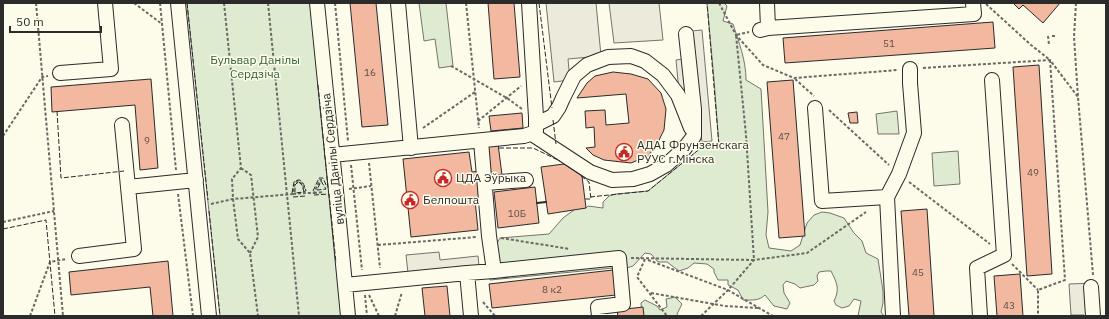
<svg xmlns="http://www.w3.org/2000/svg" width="1109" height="319" viewBox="0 0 1109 319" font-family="'IBM Plex Sans',sans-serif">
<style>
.green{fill:#deebd1;stroke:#74746e}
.parking{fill:#eceadb;stroke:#74746e}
.building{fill:#f2b8a0;stroke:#2b2b2b}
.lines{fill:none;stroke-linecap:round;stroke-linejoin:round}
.minor-casing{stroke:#2b2b2b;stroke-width:16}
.path{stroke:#6a6964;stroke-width:2;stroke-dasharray:3 2;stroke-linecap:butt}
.minor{stroke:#fdfbea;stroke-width:14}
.fence{stroke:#2b2b2b;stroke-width:1;stroke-dasharray:5 2;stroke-linecap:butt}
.wall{stroke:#2b2b2b;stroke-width:2}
.labels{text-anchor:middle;stroke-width:3;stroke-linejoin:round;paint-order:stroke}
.number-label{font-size:10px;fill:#5d4e48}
.park-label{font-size:12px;fill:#34623c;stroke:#fdfbea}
.poi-label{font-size:12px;fill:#2b2b2b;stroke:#fdfbea;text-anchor:start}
.street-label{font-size:12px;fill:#2b2b2b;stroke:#fdfbea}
</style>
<rect width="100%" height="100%" fill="#fdfbea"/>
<path class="green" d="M187,3H310L342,316H220Z
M419,3H446L453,66L439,68L435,39L424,41Z
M707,3H724L727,6L723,21L733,24C739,43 746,60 746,80L761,89L768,212L766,235L769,248L791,251L800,245L807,223L814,215L822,212L830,213L844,218L854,233L862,241L866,253L878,259L883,291V303L881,312L884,316H858L861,301L854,299L849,306L842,308L836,305L834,301C840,289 837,283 831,271H826L819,272L817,276L818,281L814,285L800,288L795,284L786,281L783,285L784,293L790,303L787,309L774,306L765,295C759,301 752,300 743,300L738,290L728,285V280H718L714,272V269L707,264L694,263L688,268L679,271L667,262H658L651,254L645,253L633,266L617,271L613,268L490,280C489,265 492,251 500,238L549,234L563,218L578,207L586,208L588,206L603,208V202L609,196L616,194L648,191L702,147L719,146L714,79Z
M897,111L899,134H878L876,114Z
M958,151L960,184L934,186L932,153Z
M675,297L682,304L677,314L678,316H642L641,303L645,300L657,306L660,310L667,307L666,299Z"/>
<path class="parking" d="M546,3H596L601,56L568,59L570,80L554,82Z
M609,3H659L663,40L614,43Z
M702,30L712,141L702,142L696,90L679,91L676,60L683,59L680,32Z
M439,252L440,260L478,256L479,266L408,273L406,255Z
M1095,283L1097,316H1085L1084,315H1071L1069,284Z"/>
<path class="building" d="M350,3H376L388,125L362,127Z
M488,3H514L520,77L494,79Z
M1015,3H1060L1043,23L1023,5L1019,9L1014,4Z
M993,22L995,48L785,63L783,38Z
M1039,65L1052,274L1027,276L1013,67Z
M613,72L631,74L648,79L661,93L666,109L664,130L656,146L648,156L631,163L604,160L593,155L586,148L595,147L594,127L586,128L585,111L605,110L606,125L629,123L626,94L577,98L587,83L595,76Z
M151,79L158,168L140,170L135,105L52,112L51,87Z
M793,80L805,236L779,238L767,82Z
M857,112L858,123H850L848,113Z
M522,113L523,128L491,131L489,116Z
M498,144L502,175L491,176L488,145Z
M469,152L472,172L479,171L483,199L475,200L478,230L411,237L403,159Z
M564,164L582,176L586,208L548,214L541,167Z
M535,187L539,223L498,228L494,192Z
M927,209L934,316H909L901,211Z
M168,261L173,316H153L150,287L71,295L69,272Z
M613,270L616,295L492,308L489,284Z
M1020,274L1023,316H997L994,276Z
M447,286L450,316H425L422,288Z
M643,307L644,316H618L617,310Z"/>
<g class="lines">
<g class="minor-casing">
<path id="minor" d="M178,3L209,316
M317,3L336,191L348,316
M398,3L411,148
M767,3L768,28
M760,30L768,28L974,14L973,3
M60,73L111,69L105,3
M815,108L822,201L887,197
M537,124L553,116L559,107L563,98L574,76L587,65L608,57L631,56L645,61L663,75L678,95L691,128
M532,134L590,172L612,180L633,179L650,174L666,165L684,149L694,136V109L686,34
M481,141L489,236L494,271
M332,155L524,136L536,132V117L529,3
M485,183L526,180
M128,187L196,180
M79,256L134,249L122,125
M467,273L471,316
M345,285L467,273L494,271L619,258L623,304L598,307L599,316
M1091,287L1093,316
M893,316L887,197L899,174L914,133L910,83V69
M980,316L977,268L1004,255L992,80"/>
</g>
<path class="path" d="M36,3L63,316
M134,3L162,24
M160,3L176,170
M224,3L241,168L232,179L233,199L238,239L250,253L258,316
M268,3L299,316
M335,3L348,141
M466,3L479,128
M719,3L736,35L763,65L794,78L898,70
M1076,3L1074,37L1078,97L1093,275
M986,4L1031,45L1050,60L1065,280L1038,290V316
M1048,36L1049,45
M1052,36H1056
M451,66L507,98L522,109
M923,68L1050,60L1078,97
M795,79L814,96
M829,110L889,165
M478,121L521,86
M423,128L475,92
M3,136L42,77L48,76
M369,163L380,268
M351,165L362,270
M241,168L251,175L258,237L250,253
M909,182L990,244
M349,189L371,186
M314,193L324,192
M178,194L193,316
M293,194L305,193
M211,204L233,199L293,194L294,185L297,181C303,183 304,187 305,193H314L320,180H322
M3,222L54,211
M501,238L570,249
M378,245L477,237
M631,258L754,260L746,135L736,35L749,32
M645,259L637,277L667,316
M648,260L728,290L773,316
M1012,264L1038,290
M651,293L725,306L758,308
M365,295L367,316
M369,295L379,316
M483,302L495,316
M30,316L50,262L66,259
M395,316L402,292
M701,316L728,290L754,260L807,253L866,212"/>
<use href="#minor" class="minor"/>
<path class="fence" d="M187,3L208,200
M539,3L552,108
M318,85L328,188
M57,111L61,178L124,171
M553,120L556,144
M499,148H533L560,161
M581,176L589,182L591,199H585
M321,181L326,189L317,190Z
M299,182L302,185L304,192L295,193V185L297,183Z
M313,191L319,178H323L327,187
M292,193L294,182C302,176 304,185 306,191
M314,195L329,194L336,263
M293,197L306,196
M590,197L648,191L702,147L719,146L707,3
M209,211L220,316
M3,229L46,220L55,316"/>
<path class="wall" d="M537,203L546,202"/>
</g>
<defs>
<g id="civic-ring" transform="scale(0.9)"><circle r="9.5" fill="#fdfbea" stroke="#c62828" stroke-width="1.5"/><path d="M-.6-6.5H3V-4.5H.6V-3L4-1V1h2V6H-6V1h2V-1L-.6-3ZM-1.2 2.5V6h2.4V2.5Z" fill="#c62828"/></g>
</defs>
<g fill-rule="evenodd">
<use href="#civic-ring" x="624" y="152"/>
<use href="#civic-ring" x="443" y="178"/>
<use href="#civic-ring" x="410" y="200"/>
</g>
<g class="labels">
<g class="number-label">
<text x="889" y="47">51</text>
<text x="370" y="76">16</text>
<text x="784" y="140">47</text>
<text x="147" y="144">9</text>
<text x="1033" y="176">49</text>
<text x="517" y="217">10Б</text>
<text x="918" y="276">45</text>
<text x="552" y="293">8 к2</text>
<text x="1009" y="309">43</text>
</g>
<g class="park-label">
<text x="255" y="64">Бульвар Данілы<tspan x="255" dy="14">Сердзіча</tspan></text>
</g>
<g class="poi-label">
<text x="637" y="149">АДАІ Фрунзенскага<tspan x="637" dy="14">РУУС г.Мінска</tspan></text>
<text x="456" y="182">ЦДА Эўрыка</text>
<text x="423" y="204">Белпошта</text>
</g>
<g class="street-label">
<text transform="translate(333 159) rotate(-96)" y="4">вуліца Данілы Сердзіча</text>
</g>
</g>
<rect width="1109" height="319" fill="none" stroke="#2b2b2b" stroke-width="8"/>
<path d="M10 26v6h91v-6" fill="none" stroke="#2b2b2b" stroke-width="2"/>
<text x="16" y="26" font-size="12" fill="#2b2b2b" stroke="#fdfbea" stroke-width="3" paint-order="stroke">50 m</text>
</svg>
